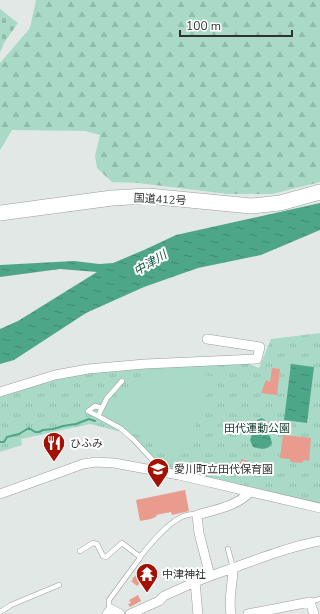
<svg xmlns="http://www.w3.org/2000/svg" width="320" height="614" viewBox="0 0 320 614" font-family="'Nunito Sans','Noto Sans JP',sans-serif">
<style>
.grass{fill:url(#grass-tufts)}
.forest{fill:url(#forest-firs)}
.cemetery{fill:url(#cemetery-stones)}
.pitch{fill:#a8dac7}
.water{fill:url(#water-ripples)}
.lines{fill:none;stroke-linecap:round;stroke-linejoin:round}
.stream{stroke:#4ea689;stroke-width:2}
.building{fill:#e99b8d}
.service-casing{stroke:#989e9b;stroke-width:5.5}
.minor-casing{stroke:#989e9b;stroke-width:10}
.trunk-casing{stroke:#989e9b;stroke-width:16}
.service{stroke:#fff;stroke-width:4.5}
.minor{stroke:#fff;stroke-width:9}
.trunk{stroke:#fff;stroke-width:15}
.labels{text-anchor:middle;stroke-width:4;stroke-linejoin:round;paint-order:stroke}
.street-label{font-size:11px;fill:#2f3231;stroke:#fff}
.park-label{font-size:11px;fill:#143c2f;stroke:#fff}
.poi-label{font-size:11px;fill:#2f3231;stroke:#fff;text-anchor:start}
.water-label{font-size:12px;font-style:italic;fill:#145a46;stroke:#fff}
</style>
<defs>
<pattern id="grass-tufts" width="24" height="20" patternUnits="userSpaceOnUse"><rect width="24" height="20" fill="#a8dac7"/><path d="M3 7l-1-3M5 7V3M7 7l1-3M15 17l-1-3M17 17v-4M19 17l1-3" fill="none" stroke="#91bcab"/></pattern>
<pattern id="forest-firs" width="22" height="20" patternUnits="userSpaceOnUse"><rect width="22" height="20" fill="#a8dac7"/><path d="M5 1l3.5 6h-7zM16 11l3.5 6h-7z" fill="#91bcab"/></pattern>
<pattern id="cemetery-stones" width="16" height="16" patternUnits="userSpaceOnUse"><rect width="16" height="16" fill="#a8dac7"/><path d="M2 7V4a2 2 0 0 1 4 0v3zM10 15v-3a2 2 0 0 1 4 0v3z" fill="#91bcab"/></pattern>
<pattern id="water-ripples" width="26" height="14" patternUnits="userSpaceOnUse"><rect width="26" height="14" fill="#4ea689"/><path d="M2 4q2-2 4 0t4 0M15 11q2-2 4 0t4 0" fill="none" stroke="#418871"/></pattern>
</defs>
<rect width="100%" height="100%" fill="#e1e8e5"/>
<path class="grass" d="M320,333V505L160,470L122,432L90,424L21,439L22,445L0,452V396L68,376L94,372L147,368L194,364L246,363L259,368L271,339Z"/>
<path class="forest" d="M36,0H320V182L272,194H228L138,183L112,182L97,168L95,156L100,135L85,131L12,130L0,150V63L30,28Z"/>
<path class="cemetery" d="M0,9L18,23L4,43L0,53Z"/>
<path class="pitch" d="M174,368L185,369L213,377L184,454L178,456L106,418C107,412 111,406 114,401C129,380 150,371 174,368Z"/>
<path class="water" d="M320,203V230L261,255L198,268L144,287L86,313L14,360L0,364V329L18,321L97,272L60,269L0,277V265L74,261L99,264L113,263L144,250L176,235Z
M291,364L314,367L307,423L284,420Z
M262,418L267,422C269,427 266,428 264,432L270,436L272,443C268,451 261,449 253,447L250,440L257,420Z"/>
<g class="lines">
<path class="stream" d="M0,442H4L7,437L19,434L29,428L35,432H39L43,430L53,429L63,426L76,424L89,419L95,421"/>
</g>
<path class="building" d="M272,368L280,369L277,395L261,393L266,380L270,382Z
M283,435L311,438L309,461L304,460L302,463L291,462L290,459L280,458Z
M241,459L248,461L246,471L239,470Z
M185,490L189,511L172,515L171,512L156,515L157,516L151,519L140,521L136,500Z
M137,574L143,580L137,586L131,581L133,580L132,579Z
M138,595L141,601L130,607L128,604L131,603L129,600Z"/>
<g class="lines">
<g class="service-casing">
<path id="service" d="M122,381L107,398L98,416L120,428L133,439L162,470
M98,416L88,411L95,406L102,408
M228,549L233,568
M80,551L93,543L97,544L103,556L106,557L122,543L140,557
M310,602L320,599
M111,609L109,607V600L140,558V557C151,543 178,509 197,515
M0,612L11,605L59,585"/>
</g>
<g class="minor-casing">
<path id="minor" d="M0,392L55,375L88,369L145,364L257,359L260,347L207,339
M250,492C237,506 215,510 197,515L199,533L210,576C246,564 283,548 320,541
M0,494L83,464L96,462L114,463L179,475L320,508
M107,614L111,609L120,614
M130,614L159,601L164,596L195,582
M198,614L195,582L210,576
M231,614C228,599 233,583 233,568
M248,614L310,602L314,614"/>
</g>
<g class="trunk-casing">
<path id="trunk" d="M0,213L112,198L148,196L251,206L280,203L320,192"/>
</g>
<use href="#service" class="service"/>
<use href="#minor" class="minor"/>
<use href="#trunk" class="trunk"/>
</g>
<defs>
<g id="restaurant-pin" transform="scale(1.15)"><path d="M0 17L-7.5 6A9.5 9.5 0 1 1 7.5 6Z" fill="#a41002" stroke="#fff"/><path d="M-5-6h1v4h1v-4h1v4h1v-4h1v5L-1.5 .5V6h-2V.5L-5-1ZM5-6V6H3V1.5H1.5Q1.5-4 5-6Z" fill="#fff"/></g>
<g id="school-pin" transform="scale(1.15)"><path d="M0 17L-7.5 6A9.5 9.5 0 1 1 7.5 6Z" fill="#a41002" stroke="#fff"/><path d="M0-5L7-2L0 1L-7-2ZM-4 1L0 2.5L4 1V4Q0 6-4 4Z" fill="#fff"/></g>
<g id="temple-pin" transform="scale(1.15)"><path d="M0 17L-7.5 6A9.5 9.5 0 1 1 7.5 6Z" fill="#a41002" stroke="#fff"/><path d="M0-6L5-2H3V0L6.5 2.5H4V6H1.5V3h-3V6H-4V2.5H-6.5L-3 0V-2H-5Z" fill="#fff"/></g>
</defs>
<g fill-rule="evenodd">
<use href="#restaurant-pin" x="54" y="443"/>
<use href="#school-pin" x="158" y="469"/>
<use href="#temple-pin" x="147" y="574"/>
</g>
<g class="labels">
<g class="street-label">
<text transform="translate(160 199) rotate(3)" y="4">国道412号</text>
</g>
<g class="park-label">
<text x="257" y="432">田代運動公園</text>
</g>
<g class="poi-label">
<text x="70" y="447">ひふみ</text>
<text x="174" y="473">愛川町立田代保育園</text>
<text x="162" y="578">中津神社</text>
</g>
<g class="water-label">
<text transform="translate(150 263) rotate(-31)" y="4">中津川</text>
</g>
</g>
<path d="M180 30v6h112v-6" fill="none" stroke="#2f3231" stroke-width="2"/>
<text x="186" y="30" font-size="12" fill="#2f3231" stroke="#ffffff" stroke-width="3" paint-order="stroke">100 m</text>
</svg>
